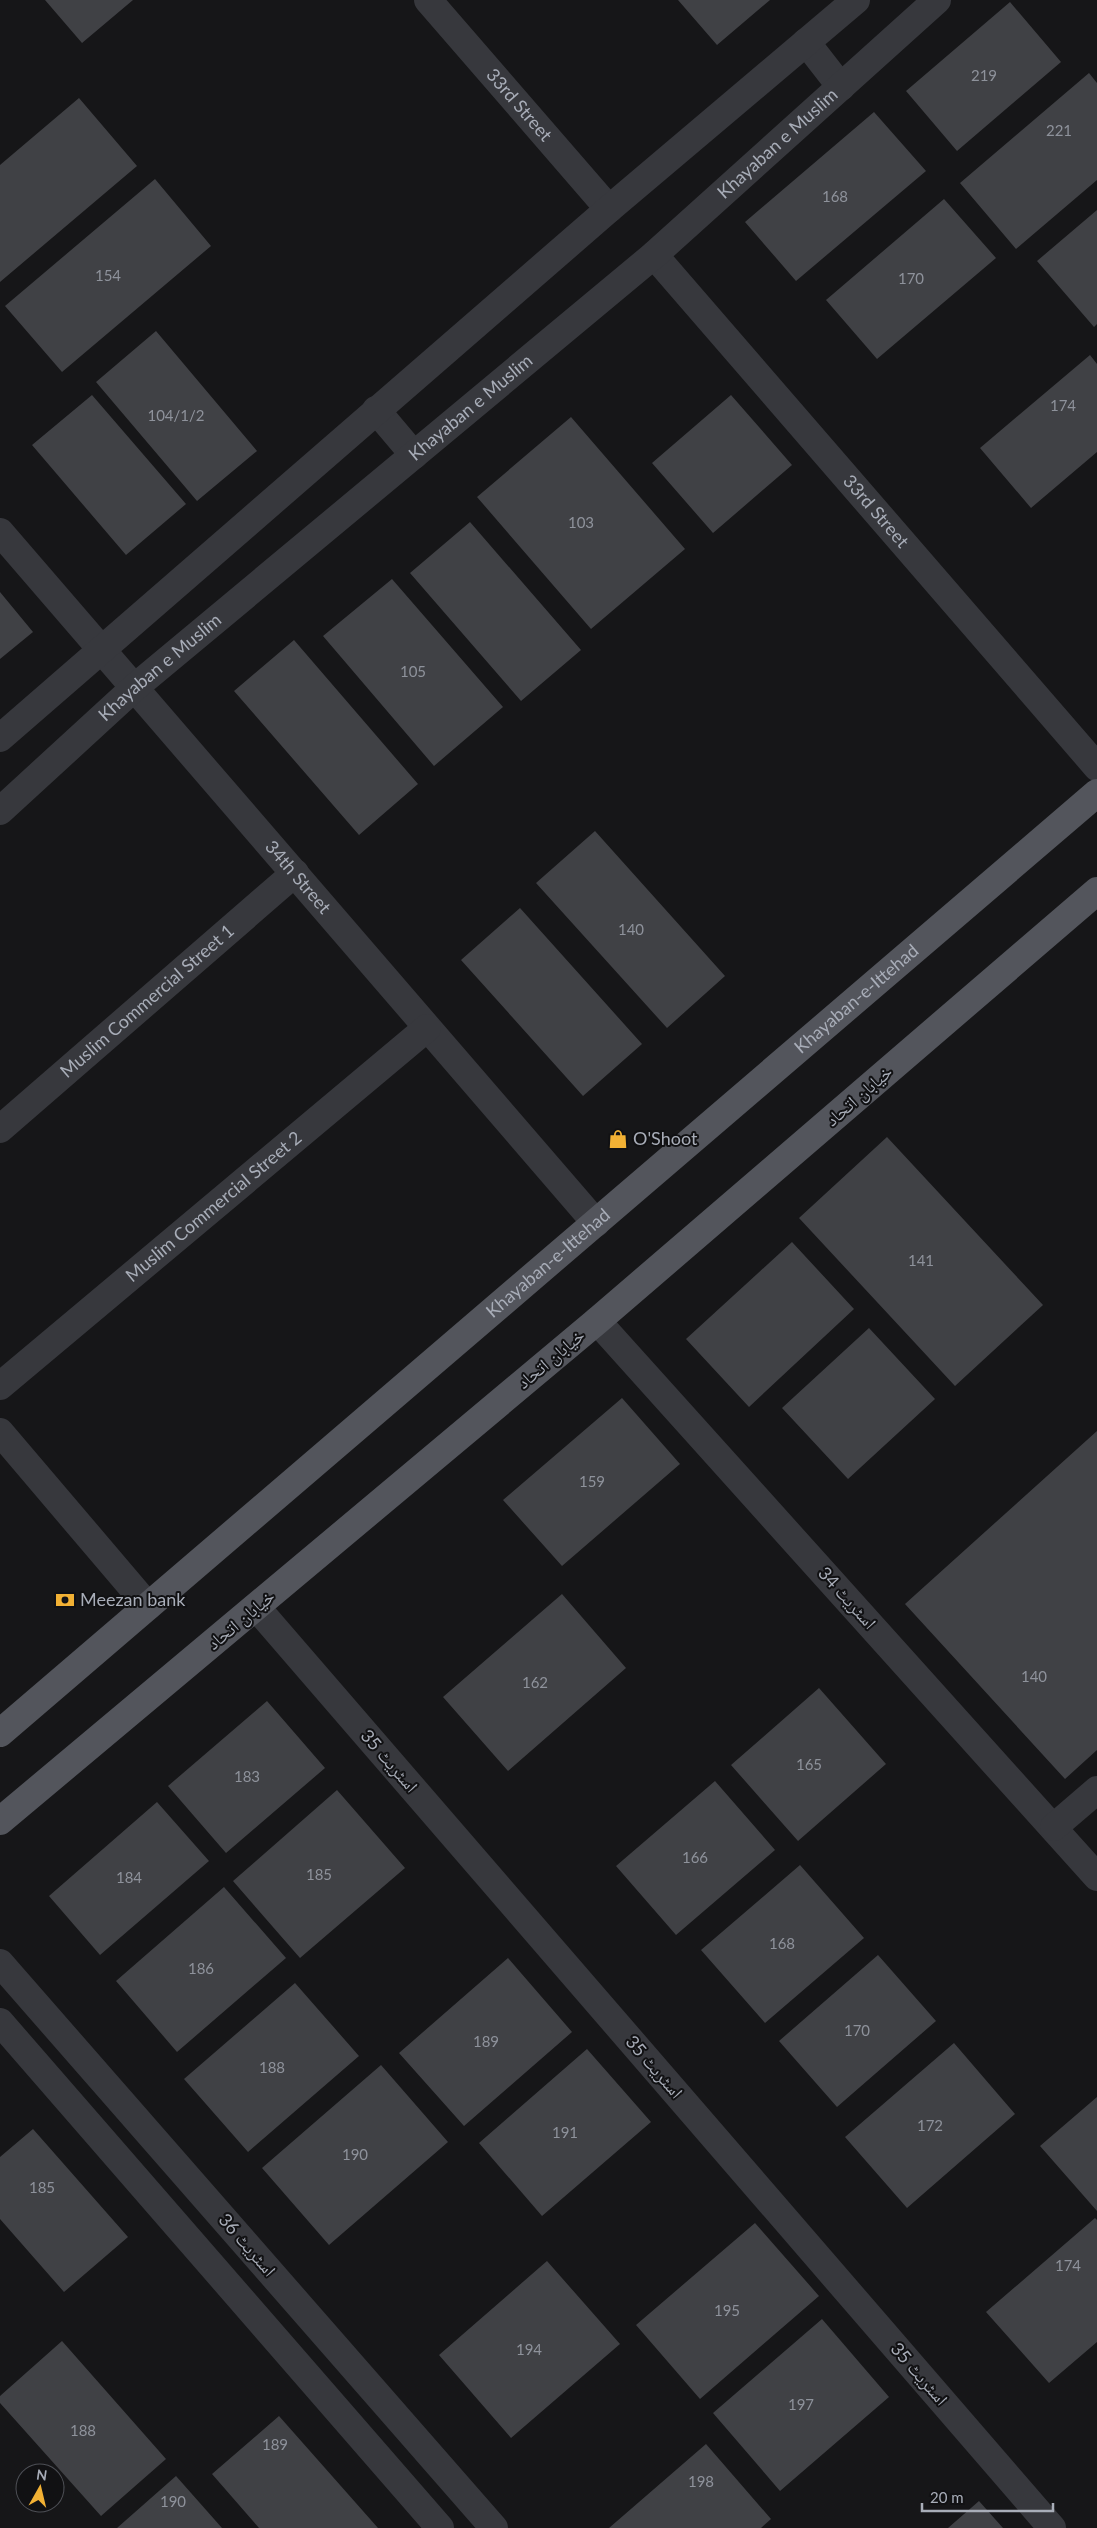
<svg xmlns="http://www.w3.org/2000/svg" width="1097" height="2528" viewBox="0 0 1097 2528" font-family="Lato,'Noto Naskh Arabic',sans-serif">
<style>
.building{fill:#404145}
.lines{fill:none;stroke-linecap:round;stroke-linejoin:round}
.minor{stroke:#37383d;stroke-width:28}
.tertiary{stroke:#37383d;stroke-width:28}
.primary{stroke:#53555c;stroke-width:28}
.labels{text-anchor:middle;stroke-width:4;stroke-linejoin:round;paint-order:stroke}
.number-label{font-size:15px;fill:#8e929b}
.street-label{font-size:18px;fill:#a8adb8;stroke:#111113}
.poi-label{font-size:18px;fill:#a8adb8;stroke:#111113;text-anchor:start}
</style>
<rect width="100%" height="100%" fill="#161618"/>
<path class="building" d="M45,0H133L82,43Z
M678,0H770L717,45Z
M1010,2L1061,62L957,151L906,91Z
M1089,73L1097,83V180L1016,249L960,183Z
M79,98L137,166L0,282V165Z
M874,112L926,171L796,281L745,222Z
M155,179L211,246L62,372L5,306Z
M944,199L996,258L877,359L826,300Z
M1097,210V324L1094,327L1037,261Z
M156,331L257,451L197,501L96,382Z
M1090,355L1097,364V452L1031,508L980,448Z
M92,395L186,504L126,555L32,445Z
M731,395L792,465L713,533L652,463Z
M571,417L685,549L591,629L477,497Z
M470,522L581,650L521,701L410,573Z
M392,579L503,707L434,766L323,636Z
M0,592L33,632L0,659Z
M294,640L418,784L359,835L234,691Z
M595,831L725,976L667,1028L536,883Z
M520,908L642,1044L583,1096L461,960Z
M887,1137L1043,1305L955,1386L799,1218Z
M792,1242L854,1309L749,1407L686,1339Z
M869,1328L935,1399L848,1479L782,1408Z
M622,1398L680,1464L562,1566L503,1500Z
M1097,1431V1750L1065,1779L905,1604Z
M562,1594L626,1668L508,1771L443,1697Z
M819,1688L886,1764L798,1841L731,1765Z
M267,1701L325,1768L226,1853L168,1786Z
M715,1781L775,1850L676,1935L616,1866Z
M337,1790L405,1868L300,1958L233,1881Z
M157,1802L209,1861L100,1955L49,1896Z
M800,1865L864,1938L765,2023L701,1950Z
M224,1887L286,1958L177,2052L116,1981Z
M878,1955L936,2021L837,2107L779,2041Z
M508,1958L572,2032L464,2126L399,2053Z
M295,1983L359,2056L248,2152L184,2079Z
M954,2043L1015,2114L907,2208L845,2137Z
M587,2049L651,2122L542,2216L479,2143Z
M381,2065L448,2142L329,2245L262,2168Z
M1097,2097V2211L1040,2146Z
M33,2129L128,2237L64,2292L0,2219V2157Z
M1095,2218L1097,2220V2342L1049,2383L986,2312Z
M755,2223L819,2296L700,2399L636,2325Z
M547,2261L620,2344L511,2438L439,2355Z
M822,2319L889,2397L780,2491L713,2413Z
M62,2341L166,2459L101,2516L0,2403V2396Z
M279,2416L378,2528H259L212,2474Z
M706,2444L771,2519L761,2528H609Z
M176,2476L222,2528H117Z
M979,2501L1003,2528H948Z"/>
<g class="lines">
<g class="minor">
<path id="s1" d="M428,0L609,209"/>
<path id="s2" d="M654,255L1097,767"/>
<path id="s3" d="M0,532L596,1223"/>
<path id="s4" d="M0,1129L295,873"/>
<path d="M597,1321L1097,1877"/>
<path id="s5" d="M0,1386L427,1028"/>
<path d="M0,1432L148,1606"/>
<path d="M256,1607L1052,2528"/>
<path d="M1054,1827L1097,1790"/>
<path d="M0,1963L494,2528"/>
<path d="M0,2022L440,2528"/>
</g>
<g class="tertiary">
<path d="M806,42L841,87"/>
<path d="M376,410L414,455"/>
<path d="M0,738L609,209L856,0"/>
<path id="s6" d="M0,811L134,688L654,255L937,0"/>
</g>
<g class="primary">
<path id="s7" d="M0,1733L1097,793"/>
<path d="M0,1821L597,1321L1097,891"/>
</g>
</g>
<defs>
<g id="shop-bare" transform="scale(1.5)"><path d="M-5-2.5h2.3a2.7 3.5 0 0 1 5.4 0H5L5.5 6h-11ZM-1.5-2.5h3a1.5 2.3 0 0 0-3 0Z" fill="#f2b134" stroke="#111113" stroke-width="2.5" paint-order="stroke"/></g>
<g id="bank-bare" transform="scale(1.5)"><path d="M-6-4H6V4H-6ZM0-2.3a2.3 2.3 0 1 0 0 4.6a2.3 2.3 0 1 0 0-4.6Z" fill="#f2b134" stroke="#111113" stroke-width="2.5" paint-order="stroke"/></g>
</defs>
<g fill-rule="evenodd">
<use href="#shop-bare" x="618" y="1139"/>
<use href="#bank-bare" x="65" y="1600"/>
</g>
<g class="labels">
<g class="number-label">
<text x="984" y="81">219</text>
<text x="1059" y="136">221</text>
<text x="835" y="202">168</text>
<text x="108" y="281">154</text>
<text x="911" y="284">170</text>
<text x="1063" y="411">174</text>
<text x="176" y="421">104/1/2</text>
<text x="581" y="528">103</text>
<text x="413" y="677">105</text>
<text x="631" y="935">140</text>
<text x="921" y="1266">141</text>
<text x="592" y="1487">159</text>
<text x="1034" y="1682">140</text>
<text x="535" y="1688">162</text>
<text x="809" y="1770">165</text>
<text x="247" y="1782">183</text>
<text x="695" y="1863">166</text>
<text x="319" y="1880">185</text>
<text x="129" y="1883">184</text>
<text x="782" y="1949">168</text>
<text x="201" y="1974">186</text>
<text x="857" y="2036">170</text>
<text x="486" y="2047">189</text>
<text x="272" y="2073">188</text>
<text x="930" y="2131">172</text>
<text x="565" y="2138">191</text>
<text x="355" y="2160">190</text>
<text x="42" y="2193">185</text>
<text x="1068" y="2271">174</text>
<text x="727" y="2316">195</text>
<text x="529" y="2355">194</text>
<text x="801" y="2410">197</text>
<text x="83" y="2436">188</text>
<text x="275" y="2450">189</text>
<text x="701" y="2487">198</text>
<text x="173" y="2507">190</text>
</g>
<g class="street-label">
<text dy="6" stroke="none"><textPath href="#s1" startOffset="139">33rd Street</textPath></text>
<text dy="6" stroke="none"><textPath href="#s6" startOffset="1025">Khayaban e Muslim</textPath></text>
<text dy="6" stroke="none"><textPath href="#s6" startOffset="620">Khayaban e Muslim</textPath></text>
<text dy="6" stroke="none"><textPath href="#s2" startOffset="339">33rd Street</textPath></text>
<text dy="6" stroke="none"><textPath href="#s6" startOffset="215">Khayaban e Muslim</textPath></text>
<text dy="6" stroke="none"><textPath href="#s3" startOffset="456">34th Street</textPath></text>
<text dy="6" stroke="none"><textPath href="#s7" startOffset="1128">Khayaban-e-Ittehad</textPath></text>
<text dy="6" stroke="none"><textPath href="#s4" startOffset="195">Muslim Commercial Street 1</textPath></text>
<text transform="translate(859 1096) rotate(-41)" y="6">خیابان اتحاد</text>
<text dy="6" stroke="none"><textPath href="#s5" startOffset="279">Muslim Commercial Street 2</textPath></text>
<text dy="6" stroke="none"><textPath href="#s7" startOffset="722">Khayaban-e-Ittehad</textPath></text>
<text transform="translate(551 1359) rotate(-40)" y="6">خیابان اتحاد</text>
<text transform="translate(847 1598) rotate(48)" y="6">اسٹریٹ 34</text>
<text transform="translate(241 1620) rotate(-40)" y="6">خیابان اتحاد</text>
<text transform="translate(389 1761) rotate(49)" y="6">اسٹریٹ 35</text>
<text transform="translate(654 2067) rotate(49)" y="6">اسٹریٹ 35</text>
<text transform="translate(247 2245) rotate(49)" y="6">اسٹریٹ 36</text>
<text transform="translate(919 2374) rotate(49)" y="6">اسٹریٹ 35</text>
</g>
<g class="poi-label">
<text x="633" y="1145">O'Shoot</text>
<text x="80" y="1606">Meezan bank</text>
</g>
</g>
<g transform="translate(40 2488) rotate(8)"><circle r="24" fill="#111113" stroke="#4d4f55"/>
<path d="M0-4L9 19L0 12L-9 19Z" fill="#f2b134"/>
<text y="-8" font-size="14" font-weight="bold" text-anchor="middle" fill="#a8adb8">N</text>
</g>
<path d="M922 2503v8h131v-8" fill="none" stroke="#a8adb8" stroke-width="2.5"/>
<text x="930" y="2503" font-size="15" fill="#a8adb8" stroke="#111113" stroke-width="4" paint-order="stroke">20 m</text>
</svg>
